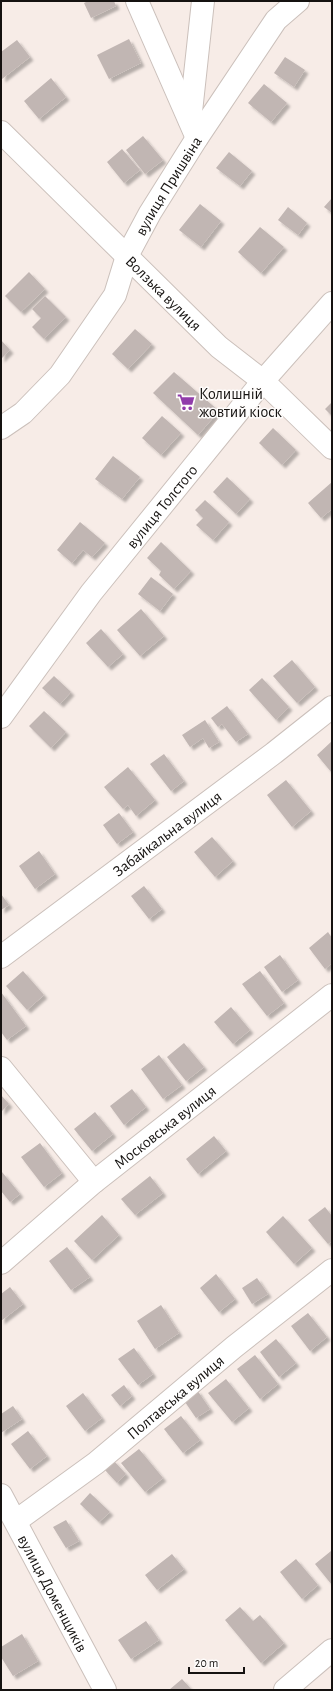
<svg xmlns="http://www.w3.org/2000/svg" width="333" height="1691" viewBox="0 0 333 1691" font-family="'Alegreya Sans',sans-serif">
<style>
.building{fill:#c1b6b3;filter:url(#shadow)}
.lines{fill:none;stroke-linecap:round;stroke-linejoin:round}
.minor-casing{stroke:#cbc0bb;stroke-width:24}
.minor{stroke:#fff;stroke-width:22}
.labels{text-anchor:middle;stroke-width:3;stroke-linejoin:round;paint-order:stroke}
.street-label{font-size:16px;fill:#151210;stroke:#fefcfb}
.poi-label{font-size:16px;fill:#151210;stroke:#fefcfb;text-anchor:start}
</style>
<defs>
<filter id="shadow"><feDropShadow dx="3.5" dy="3.5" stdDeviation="1" flood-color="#0004"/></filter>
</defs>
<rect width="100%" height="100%" fill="#f7ece7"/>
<path class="building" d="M88,1H114L116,6L91,18L84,3Z
M129,39L141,63L109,79L97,55Z
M17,40L30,57L2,79L1,52Z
M285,57L305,70L294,87L274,73Z
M51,78L66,97L39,119L24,101Z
M264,84L287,103L271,122L248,103Z
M143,136L163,160L145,174L126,150Z
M122,149L140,170L124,183L107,162Z
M229,152L252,171L240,186L216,168Z
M332,198V213L324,207Z
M200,204L221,221L201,247L179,230Z
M288,207L307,223L298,235L278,220Z
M260,227L284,247L261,273L238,252Z
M29,272L45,289L21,312L5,296Z
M45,296L66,317L44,339L32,327L41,318L32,309Z
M135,329L152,344L128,369L112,354Z
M1,340L10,350L1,359Z
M174,372L219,411L198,435L153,393Z
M332,402V416L325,409Z
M162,416L181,433L161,455L142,438Z
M273,428L296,450L282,465L259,443Z
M113,456L140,477L122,499L95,479Z
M227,477L250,499L236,514L213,492Z
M332,482V509L321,518L308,503Z
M205,500L229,522L213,540L196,525L203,518L195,510Z
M80,522L105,543L92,557L83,550L72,563L57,550Z
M161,542L191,571L174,589L159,575L161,571L147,558Z
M151,577L173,594L160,611L138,594Z
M141,609L164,636L140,656L117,630Z
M101,629L123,654L108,667L86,643Z
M292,660L315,687L297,703L273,676Z
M54,676L71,692L60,704L42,688Z
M262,678L289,707L276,720L249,690Z
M227,706L248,734L236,742L222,724L218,727L211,718Z
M44,711L66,732L51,748L29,726Z
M205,720L219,742L209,748L203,738L190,747L182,735Z
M332,741V773L317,755Z
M164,754L184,781L171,791L150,764Z
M128,767L155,800L136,816L128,805L123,809L104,787Z
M286,780L311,811L292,827L267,795Z
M119,813L133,832L117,844L103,825Z
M212,837L233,861L215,877L194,852Z
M39,851L55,874L35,889L19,866Z
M144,886L162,909L149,919L131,896Z
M1,894L9,905L1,910Z
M328,932L332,938V963L325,969L309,948Z
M280,955L298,980L282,992L264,967Z
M23,971L44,995L27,1010L6,986Z
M260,971L284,1003L267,1016L242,984Z
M1,992L26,1026L7,1040L1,1032Z
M231,1007L250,1030L233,1044L214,1022Z
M184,1043L204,1067L186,1081L167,1057Z
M159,1055L182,1085L163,1099L141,1069Z
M132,1089L146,1107L124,1125L110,1106Z
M1,1095L9,1104L1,1112Z
M95,1112L113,1134L92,1151L74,1129Z
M214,1136L226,1151L198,1174L186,1159Z
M40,1143L62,1173L44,1187L21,1157Z
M2,1172L20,1194L10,1202L1,1191Z
M150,1176L163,1193L135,1215L121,1199Z
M325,1207L332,1216V1241L328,1244L308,1220Z
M102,1215L119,1235L92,1260L74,1241Z
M283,1216L312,1248L294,1264L266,1232Z
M67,1247L90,1277L71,1290L49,1261Z
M216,1274L235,1299L219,1312L200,1288Z
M257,1278L268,1294L252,1304L242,1288Z
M10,1287L23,1304L1,1321V1294Z
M161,1305L179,1333L155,1349L137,1321Z
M308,1313L327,1337L310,1351L291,1326Z
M276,1339L296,1363L279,1377L260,1352Z
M134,1348L153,1374L138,1385L118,1359Z
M255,1355L278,1384L260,1399L237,1369Z
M226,1379L249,1408L232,1422L208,1393Z
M124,1385L132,1396L120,1406L111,1395Z
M197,1390L210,1409L196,1418L183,1399Z
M83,1393L102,1418L85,1431L66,1406Z
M13,1406L22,1419L1,1433V1414Z
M181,1416L200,1440L183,1453L164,1429Z
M28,1431L47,1456L30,1469L11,1444Z
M139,1449L163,1478L145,1492L121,1463Z
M113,1460L126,1474L117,1483L104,1469Z
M90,1493L110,1512L99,1522L80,1504Z
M66,1520L79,1541L66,1548L53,1527Z
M331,1551L332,1552V1585L315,1564Z
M172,1554L184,1569L157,1590L145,1575Z
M296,1559L318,1585L302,1599L280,1572Z
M240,1607L253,1621L260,1615L284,1643L261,1663L225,1620Z
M146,1621L159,1640L131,1659L118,1640Z
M22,1634L38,1661L13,1676L1,1657V1647Z
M182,1679L192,1690H169Z"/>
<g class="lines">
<g class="minor-casing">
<g id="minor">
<path d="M137,1L197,138"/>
<path d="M190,121L203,1"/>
<path id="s1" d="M1,132L219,347L263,381L332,448"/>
<path id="s2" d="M1,428L23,413L60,375L115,295L127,256L150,213L197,138L276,20L298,1"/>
<path id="s3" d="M1,717L91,593L263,381L332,303"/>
<path id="s4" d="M1,957L274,753L332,707"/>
<path d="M1,1068L94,1182"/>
<path id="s5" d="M1,1263L94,1182L332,995"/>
<path id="s6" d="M1,1495L105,1690"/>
<path id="s7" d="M16,1521L96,1463L234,1347L332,1270"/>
<path d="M285,1690L332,1650"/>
</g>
</g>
<use href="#minor" class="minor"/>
</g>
<defs>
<g id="supermarket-bare" transform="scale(1.38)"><path d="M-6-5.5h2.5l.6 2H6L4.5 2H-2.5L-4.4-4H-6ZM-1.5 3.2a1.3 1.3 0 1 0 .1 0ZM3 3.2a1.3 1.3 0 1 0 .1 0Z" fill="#903caa" stroke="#fefcfb" stroke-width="2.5" paint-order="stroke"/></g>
</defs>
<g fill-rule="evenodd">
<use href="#supermarket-bare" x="186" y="402"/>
</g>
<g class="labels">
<g class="street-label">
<text dy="6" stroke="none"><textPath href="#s2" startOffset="299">вулиця Пришвіна</textPath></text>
<text dy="6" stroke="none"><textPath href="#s1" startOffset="229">Волзька вулиця</textPath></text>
<text dy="6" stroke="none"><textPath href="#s3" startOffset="265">вулиця Толстого</textPath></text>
<text dy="6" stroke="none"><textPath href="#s4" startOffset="207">Забайкальна вулиця</textPath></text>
<text dy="6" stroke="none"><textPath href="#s5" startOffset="213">Московська вулиця</textPath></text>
<text dy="6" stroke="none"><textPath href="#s7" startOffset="202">Полтавська вулиця</textPath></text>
<text dy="6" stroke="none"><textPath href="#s6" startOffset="111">вулиця Доменщиків</textPath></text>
</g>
<g class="poi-label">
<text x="199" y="399">Колишній<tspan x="199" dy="18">жовтий кіоск</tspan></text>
</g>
</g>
<rect width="333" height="1691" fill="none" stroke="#151210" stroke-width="4"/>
<path d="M189 1667v6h55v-6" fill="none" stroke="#151210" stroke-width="2"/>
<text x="195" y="1667" font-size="12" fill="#151210" stroke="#fefcfb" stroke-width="3" paint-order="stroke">20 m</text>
</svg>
